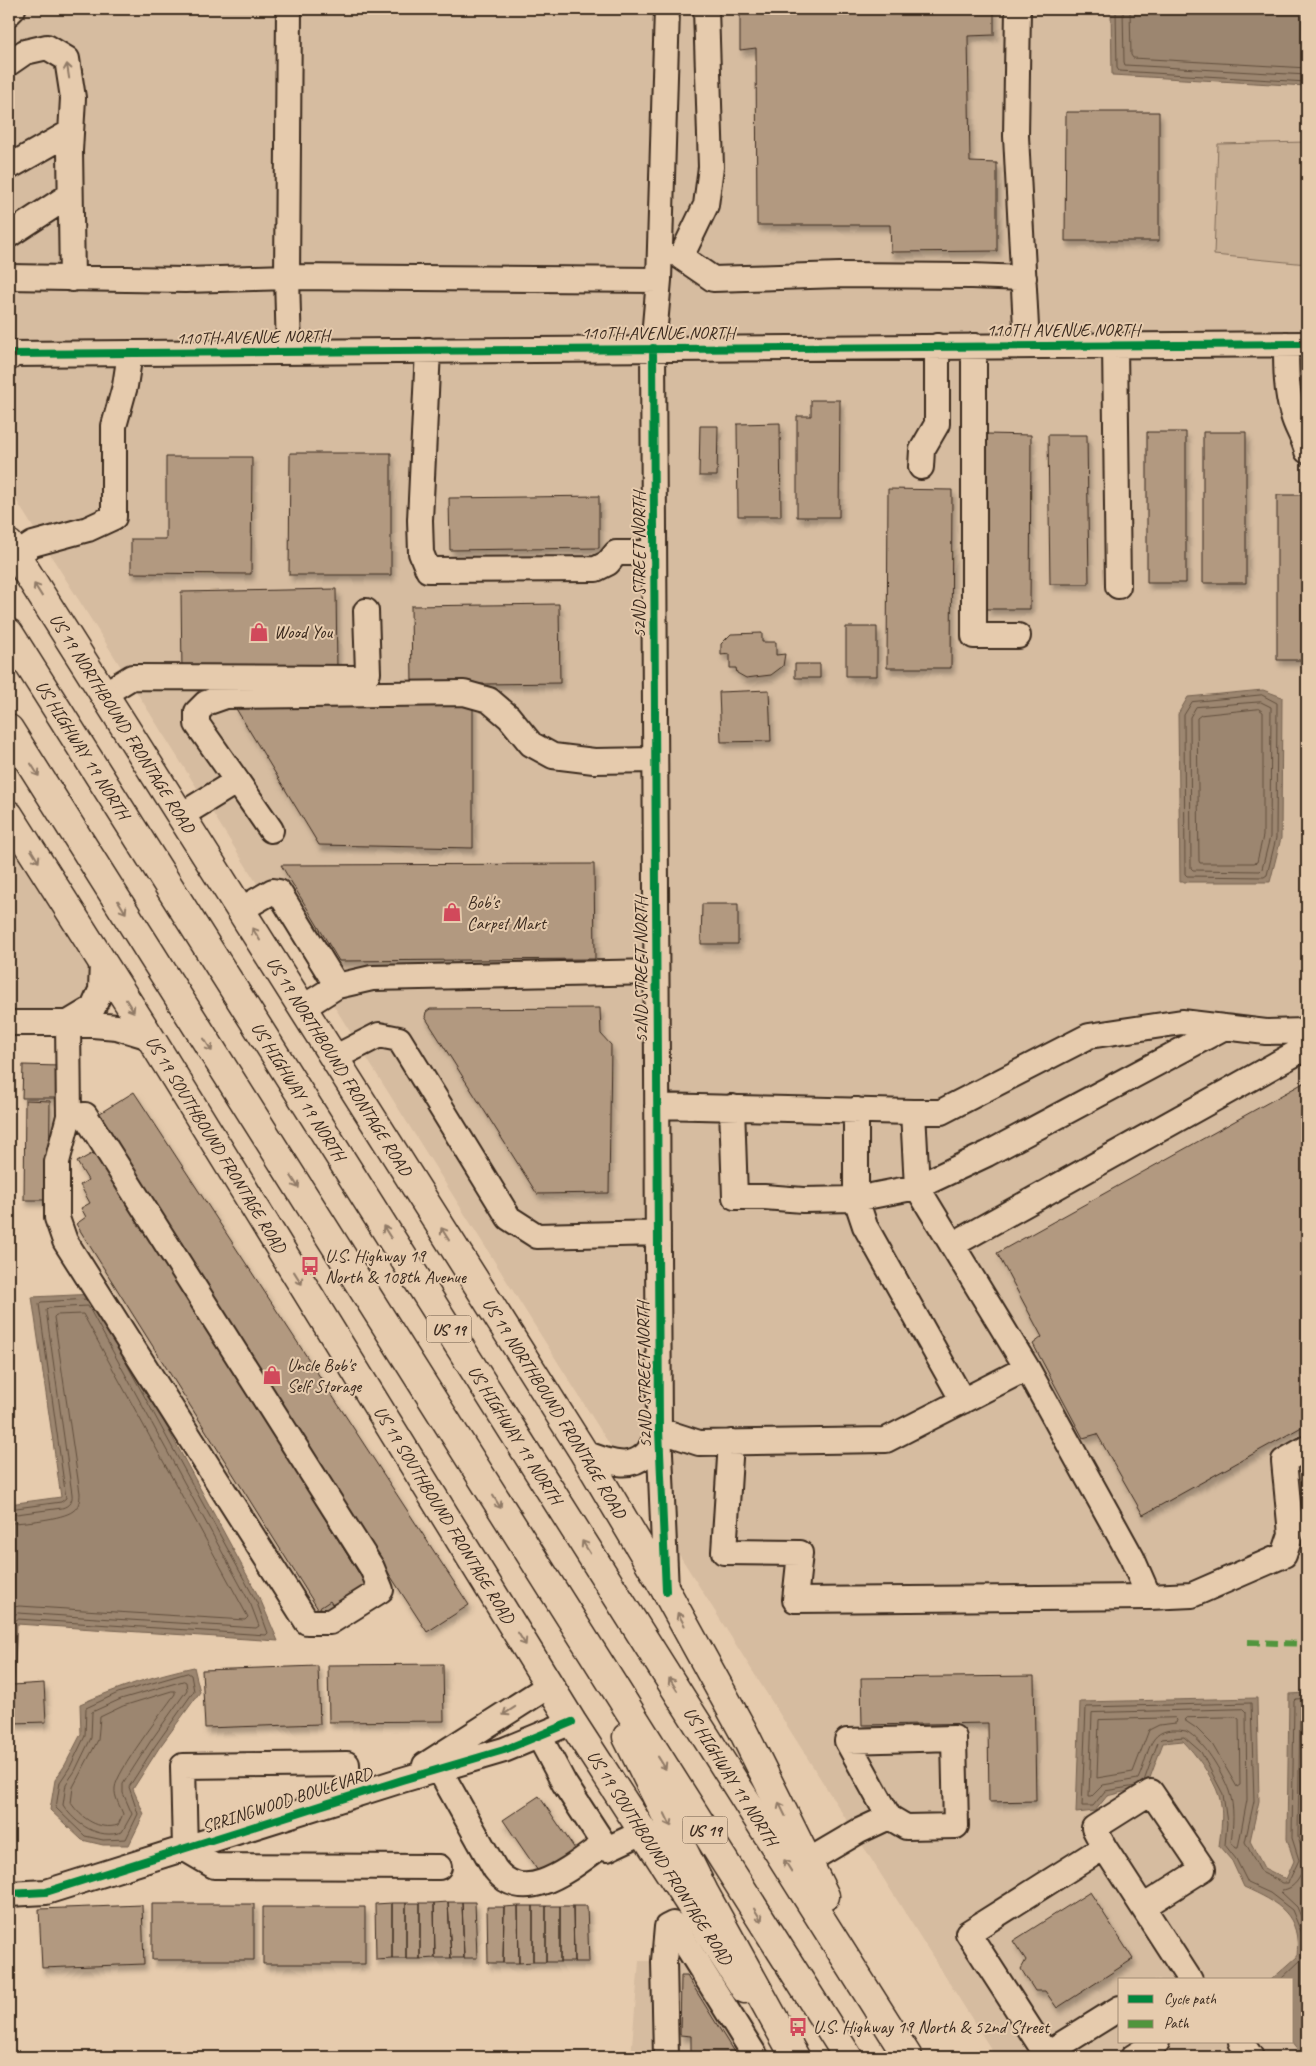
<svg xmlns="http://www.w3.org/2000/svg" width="1316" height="2066" viewBox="0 0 1316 2066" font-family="Caveat,sans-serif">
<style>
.built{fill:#d6bca0;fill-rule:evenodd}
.green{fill:#c7ae93;stroke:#816c58}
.water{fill:#9c866f;stroke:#75614f}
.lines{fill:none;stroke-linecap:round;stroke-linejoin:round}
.shore{stroke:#624f3e;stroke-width:1}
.building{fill:#b29980;stroke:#3b2a1e;filter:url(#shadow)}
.minor-casing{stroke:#3b2a1e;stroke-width:28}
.major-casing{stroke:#3b2a1e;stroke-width:31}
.highway-casing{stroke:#3b2a1e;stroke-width:31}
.minor{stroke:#e6cbad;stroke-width:24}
.major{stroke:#e6cbad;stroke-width:28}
.highway{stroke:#e6cbad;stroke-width:28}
.quiet{stroke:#51953d;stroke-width:6;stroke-dasharray:12 6;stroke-linecap:butt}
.cycleway-casing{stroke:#e6cbad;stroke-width:11}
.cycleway{stroke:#00873e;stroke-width:8}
.oneway{stroke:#907a66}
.labels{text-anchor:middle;stroke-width:4;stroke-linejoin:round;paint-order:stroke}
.shield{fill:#e6cbad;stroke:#6e5a49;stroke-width:1}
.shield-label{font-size:16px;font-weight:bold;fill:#3b2a1e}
.street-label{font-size:18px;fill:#3b2a1e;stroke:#e6cbad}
.poi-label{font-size:18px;fill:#3b2a1e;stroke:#e6cbad;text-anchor:start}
</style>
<defs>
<filter id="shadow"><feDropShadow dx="3" dy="5.5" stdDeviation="2.5" flood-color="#0004"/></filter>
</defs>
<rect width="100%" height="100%" fill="#e6cbad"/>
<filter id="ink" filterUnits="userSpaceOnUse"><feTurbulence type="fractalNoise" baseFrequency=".02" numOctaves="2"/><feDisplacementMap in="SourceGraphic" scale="10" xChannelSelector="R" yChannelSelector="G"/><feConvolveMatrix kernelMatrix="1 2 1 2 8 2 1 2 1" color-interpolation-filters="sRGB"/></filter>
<g filter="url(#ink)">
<path class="built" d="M9,9H1111L1113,75L1307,86V142L1218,144L1215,255L1307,264V331L18,342L15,337L9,342Z
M1307,356V1693L1289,1694L1287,1839L1295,1861L1286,1879L1264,1868L1250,1841L1259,1801L1257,1698L1080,1702L1095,1811L1107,1796L1127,1791H1145L1163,1743L1183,1741L1197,1755L1219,1796L1222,1823L1219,1846L1232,1861L1244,1887L1267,1897L1288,1912L1299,1940L1297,1957L1271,1980H1120V2042H1291L1303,2057H996L675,1548L670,1423L665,361ZM1263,690L1282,697L1281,838L1270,882Z
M642,361L647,1427L638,1445L630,1450L617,1451L613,1450L9,489V370L14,367Z
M9,836L91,966L90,986L84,998L66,1010H9Z
M712,1960L775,2057H631L639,1961Z"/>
<path class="green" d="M1307,142V264L1214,255L1218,144Z"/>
<path class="water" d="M1111,9H1307V86L1112,75Z
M1263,690L1282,697L1281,838L1270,882H1180L1178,714L1188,697Z
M95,1294L261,1601L278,1641L17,1624L9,1774V1504L61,1497L32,1297Z
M194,1667L200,1692L159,1748L133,1789L144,1814L129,1845H103L82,1840L50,1810L55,1780L65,1765L81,1734L80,1704C117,1688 155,1675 194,1667Z
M1307,1693V2057H1303L1291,2042L1292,1980H1271L1297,1957C1301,1914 1279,1903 1244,1887L1232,1861L1219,1846C1221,1830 1224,1812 1219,1796C1213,1778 1196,1754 1183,1741L1163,1743L1145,1791H1127L1107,1796L1095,1811L1076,1813L1080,1702L1257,1698L1259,1801L1250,1841L1264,1868L1286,1879L1294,1861L1287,1839L1289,1694Z"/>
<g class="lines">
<path class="shore" d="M1116,9L1117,68L1119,71L1307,82
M1123,9L1124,62L1125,65L1307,75
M1130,9L1131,55L1133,58L1307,68
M1262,695L1277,703L1276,838L1267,875L1264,877L1187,876L1185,874L1184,715L1192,702Z
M1261,702L1271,707L1270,837L1262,869L1260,871L1193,870L1191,868L1190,717L1196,707Z
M1259,709L1263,712V836L1257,862L1254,863H1200L1199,861L1197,718L1201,715Z
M9,1509L61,1502L66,1498L39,1304L41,1302L87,1299
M9,1515L62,1508C69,1506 73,1501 72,1494L46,1310L48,1308L88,1306L251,1605L259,1626L256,1628L18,1613L9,1617
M9,1523C22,1523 63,1519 73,1511C79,1507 80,1500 80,1493L54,1317L56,1315L83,1314L248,1617L245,1620L19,1606L9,1608
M188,1673L191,1675L194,1691L155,1746L129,1787L138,1814L126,1839L103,1840L85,1836L56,1808L60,1782L70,1767L85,1736L86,1708L118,1693Z
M9,1678L12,1625L17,1619L266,1635L268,1633L257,1603L123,1357
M184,1681L186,1682L187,1690L150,1742L123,1784V1793L132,1814L122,1832C99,1840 75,1824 63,1805L66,1784L75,1771L91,1738L92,1712L121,1699Z
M172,1691H175V1694C163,1711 116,1772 115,1788C114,1797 120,1806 123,1814L118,1825C99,1831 81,1818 71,1803L73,1787L98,1740L100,1717L123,1706Z
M1307,1704L1300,1707L1298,1837L1306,1862C1302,1874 1296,1889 1282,1890L1281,1892L1297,1907L1307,1931
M1243,1709L1246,1712L1247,1800L1238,1848H1236L1231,1842C1233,1826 1235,1807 1229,1791C1222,1772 1204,1741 1186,1731C1146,1724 1151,1752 1138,1779L1103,1785L1092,1796H1089L1092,1713Z
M1236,1717L1239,1719L1240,1785L1237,1787L1212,1744L1196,1728L1184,1720L1186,1718Z
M1175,1718L1177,1720L1176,1723L1159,1725L1149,1730L1133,1772L1097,1778L1099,1720Z
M1307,1729L1305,1835L1307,1841
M1144,1781L1158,1742L1161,1739L1184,1737L1201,1752L1223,1794L1227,1823L1225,1845L1236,1859L1248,1883L1270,1893L1292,1910L1304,1939L1302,1959L1280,1980
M1136,1786L1105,1791L1093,1806H1082L1086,1707L1251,1703L1254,1801L1245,1842L1261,1872L1283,1883H1288L1299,1860L1292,1838L1294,1701L1296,1699L1307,1698"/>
</g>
<path class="building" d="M740,9H994V35L968,36L970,162L997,163V251L891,252L890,225H757L756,48L740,50Z
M1066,112H1159V241H1065Z
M811,400H840L839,517H797V416H811Z
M780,423L781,516H738L737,424Z
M700,426H718L717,476H699Z
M1147,432H1186V583H1147Z
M1203,432H1246V583H1203Z
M987,434L1031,435L1030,609H987Z
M1048,435H1087L1089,584H1050Z
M290,453H391V575H289Z
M166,457H252L251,574L131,573V539H166Z
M888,489L952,490L951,668H887Z
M1277,495H1307V660H1277Z
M599,496V548L450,550L449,498Z
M336,589L337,671L182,674L181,592Z
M559,604L560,683L412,685L411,606Z
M846,627H877V676H846Z
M762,633V642H776V655L785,654L783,666L771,675L746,678L737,673L736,668H730V654L721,655V644L731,634Z
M795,664H820V678H795Z
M769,690L771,741L721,742L719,692Z
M473,705V848L319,845L235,707Z
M594,864L595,959L339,961L281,865Z
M702,904H738V944H701Z
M600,1008L601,1034L611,1045L609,1193L537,1194L425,1017L426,1012L430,1009Z
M23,1065L59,1066V1098H22Z
M1307,1081V1424L1143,1515L1097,1434L1083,1438L1033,1344L1042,1337L997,1253Z
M134,1092L469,1605L427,1632L92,1118Z
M25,1100L50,1101L49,1200H24Z
M97,1151L368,1588L336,1610L330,1601L318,1609L76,1224L86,1217L81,1208L90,1203L80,1185L88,1180L77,1162Z
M443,1664L444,1721L329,1722L328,1665Z
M318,1666L320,1724L205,1728L202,1670Z
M1034,1676L1036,1801L989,1802L988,1723L862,1725L861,1678Z
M44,1683L46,1722L13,1723L12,1685Z
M539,1796L575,1849L540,1874L503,1820Z
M1090,1892L1133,1959L1057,2008L1045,1991H1035L1021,1969L1026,1960L1013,1941Z
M448,1902H462L464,1958H451Z
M448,1902L451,1958H435L434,1903Z
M462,1902H475L477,1958H464Z
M392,1903H406V1959H392Z
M392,1903V1959L376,1960L375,1904Z
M406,1903H420V1959H406Z
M420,1903H434L435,1958L420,1959Z
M152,1904H254V1960H152Z
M142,1905L144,1964L42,1968L39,1909Z
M518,1906H533V1962L519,1963Z
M518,1906L519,1963H503L504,1907Z
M533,1906H546V1962H533Z
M546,1906H560V1962H546Z
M560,1906H573L574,1962H560Z
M573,1906H587L589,1962H574Z
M263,1907H365V1964H263Z
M487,1907H504L503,1963H488Z
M681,1976H687L737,2057H691V2036L680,2035Z"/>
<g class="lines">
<g class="minor-casing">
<path id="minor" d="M706,9L711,167L706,205L681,257L713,279L840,275L971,276L1024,278
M1018,9L1016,136L1027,346
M9,13L13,9
M9,63L25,52L47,47L67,59L73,98L70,151L72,279
M9,167L71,132
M9,235L70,195
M9,277L185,280L287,277L289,9
M1286,344C1286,368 1286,391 1293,415C1296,427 1304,438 1307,451
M1115,345L1118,586
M974,346V636H1018
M428,350L420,520L421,553L428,570L596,569L608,563L616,553H654
M289,352L287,277L659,280
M9,354L1307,344
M921,467L922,450L937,424V346
M16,555L33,544L88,529L114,517V426L125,386L130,353
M104,694L132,677L362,678L368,673L366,611
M237,781L197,724V712L206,703L226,696L464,693L489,700L509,717L531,744L553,756L594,761L655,760
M180,816L237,781L271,830
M240,910L273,891L279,892L337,986
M302,1008L337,986L372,978L656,972
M9,1023H68L117,1027L150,1037
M68,1023L69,1116L57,1162V1218L65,1241L307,1622H330L381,1590L372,1568L85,1115L69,1116
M68,1023L93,1008L101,990L102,962
M334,1058L379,1035L399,1039L509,1218L537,1236L658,1233
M657,1106L913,1112L917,1187L1027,1368L886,1440L699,1443L659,1430
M732,1107L735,1197H764L803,1200L856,1199L917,1187L987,1154L1225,1027
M856,1110V1199L865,1226L963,1401
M913,1112H941L1089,1036L1182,1022L1266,1032L1307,1031
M952,1245L1307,1047
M1027,1368L1132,1558L1149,1597L1192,1595L1284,1555L1291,1534L1284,1461L1307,1448
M731,1442L724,1552L800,1553L795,1600L1149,1597
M584,1453C603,1459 627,1472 645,1455C651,1450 655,1438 659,1430
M666,1591L659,1430L653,348L659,280L667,9
M539,1736L564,1783L607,1849L643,1832
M425,1765L550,1685
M439,1769L495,1869C525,1909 574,1865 604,1844
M348,1797L347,1764L183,1766L185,1849L214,1866L439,1867
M1104,1847L1094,1828L1151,1792L1203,1869L1143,1907
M808,1861L859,1831L889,1817L906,1827L956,1826L954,1738L847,1741L889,1817
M9,1894L46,1892L402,1780L504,1750L572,1722
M1241,2042L1251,2057
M1046,2054L1120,2008
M666,2057L664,1961L667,1927L673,1924L756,2057
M1048,2057L968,1933L1104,1847L1190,1980
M1133,2057L1157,2042"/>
</g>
<g class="major-casing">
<g id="major">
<path d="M9,356L11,354"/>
<path id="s1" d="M9,544L584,1453L666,1591"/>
<path id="s2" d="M9,815L150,1037L572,1722L745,1989"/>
</g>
</g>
<g class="highway-casing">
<g id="highway">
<path id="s3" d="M9,633L908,2057"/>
<path d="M9,729L848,2057"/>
<path d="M666,1591L743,1731L825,1896"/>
<path d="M627,1737L704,1892L795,2057"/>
</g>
</g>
<use href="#minor" class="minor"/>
<use href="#major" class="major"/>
<use href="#highway" class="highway"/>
<path class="quiet" d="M1248,1642L1307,1644"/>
<g class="cycleway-casing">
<path id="cycleway" d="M653,348L659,1430L666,1591
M9,354L1307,344
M9,1894L46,1892L402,1780L504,1750L572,1722"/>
</g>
<use href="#cycleway" class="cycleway"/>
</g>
<defs><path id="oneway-shaft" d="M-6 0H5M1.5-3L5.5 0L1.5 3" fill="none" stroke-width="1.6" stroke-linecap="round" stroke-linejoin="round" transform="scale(1.25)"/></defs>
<g class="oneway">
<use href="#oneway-shaft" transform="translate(68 71) rotate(-99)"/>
<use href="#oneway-shaft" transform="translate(38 590) rotate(-122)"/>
<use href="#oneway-shaft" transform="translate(35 770) rotate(58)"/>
<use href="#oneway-shaft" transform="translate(35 856) rotate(58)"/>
<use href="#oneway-shaft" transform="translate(122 907) rotate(58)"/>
<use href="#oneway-shaft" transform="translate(256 934) rotate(-122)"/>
<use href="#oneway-shaft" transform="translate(130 1006) rotate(58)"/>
<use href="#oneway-shaft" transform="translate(208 1045) rotate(58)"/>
<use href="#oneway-shaft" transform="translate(295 1182) rotate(58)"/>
<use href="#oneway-shaft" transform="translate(387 1232) rotate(-122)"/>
<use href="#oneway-shaft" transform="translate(445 1234) rotate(-122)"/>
<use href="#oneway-shaft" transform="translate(298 1278) rotate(58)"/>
<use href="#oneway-shaft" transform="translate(497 1502) rotate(58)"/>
<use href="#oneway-shaft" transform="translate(586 1547) rotate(-122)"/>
<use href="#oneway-shaft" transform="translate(681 1619) rotate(-119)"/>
<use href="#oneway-shaft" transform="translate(522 1639) rotate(58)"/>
<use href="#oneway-shaft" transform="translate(673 1684) rotate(-122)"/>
<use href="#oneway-shaft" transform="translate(509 1711) rotate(147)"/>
<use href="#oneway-shaft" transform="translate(662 1763) rotate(58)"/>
<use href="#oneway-shaft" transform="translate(782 1809) rotate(-116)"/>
<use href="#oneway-shaft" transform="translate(668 1820) rotate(64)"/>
<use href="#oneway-shaft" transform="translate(788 1866) rotate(-122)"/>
<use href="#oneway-shaft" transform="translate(758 1915) rotate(58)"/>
</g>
</g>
<defs>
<g id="shop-bare" transform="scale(1.5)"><path d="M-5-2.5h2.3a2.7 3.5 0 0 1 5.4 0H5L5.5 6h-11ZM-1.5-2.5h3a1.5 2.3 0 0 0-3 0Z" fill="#d1495b" stroke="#e6cbad" stroke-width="2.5" paint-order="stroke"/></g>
<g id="bus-bare" transform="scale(1.5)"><path d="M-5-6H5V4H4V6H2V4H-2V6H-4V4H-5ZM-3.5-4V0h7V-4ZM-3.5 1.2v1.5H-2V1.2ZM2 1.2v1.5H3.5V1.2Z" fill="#d1495b" stroke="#e6cbad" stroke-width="2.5" paint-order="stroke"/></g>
</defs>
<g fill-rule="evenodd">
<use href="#shop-bare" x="259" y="632"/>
<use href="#shop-bare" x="452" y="912"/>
<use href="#bus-bare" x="310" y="1266"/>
<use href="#shop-bare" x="272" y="1375"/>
<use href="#bus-bare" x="798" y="2027"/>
</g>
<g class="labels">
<g class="shield">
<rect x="426.5" y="1315.5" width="45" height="27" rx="4"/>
<rect x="682.5" y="1816.5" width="45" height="27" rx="4"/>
</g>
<g class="shield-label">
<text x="449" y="1335">US 19</text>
<text x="705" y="1836">US 19</text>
</g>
<g class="street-label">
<text x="1063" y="336">110TH AVENUE NORTH</text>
<text x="658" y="339">110TH AVENUE NORTH</text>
<text transform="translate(253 337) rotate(-1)" y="6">110TH AVENUE NORTH</text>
<text transform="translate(639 565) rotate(-90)" y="6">52ND STREET NORTH</text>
<text dy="6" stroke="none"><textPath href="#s1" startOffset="212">US 19 NORTHBOUND FRONTAGE ROAD</textPath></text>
<text dy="6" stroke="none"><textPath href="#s3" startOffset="138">US HIGHWAY 19 NORTH</textPath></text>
<text transform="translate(641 970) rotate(-90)" y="6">52ND STREET NORTH</text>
<text dy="6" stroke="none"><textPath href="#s1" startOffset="618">US 19 NORTHBOUND FRONTAGE ROAD</textPath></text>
<text dy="6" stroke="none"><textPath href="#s3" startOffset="542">US HIGHWAY 19 NORTH</textPath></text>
<text dy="6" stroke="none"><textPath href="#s2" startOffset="389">US 19 SOUTHBOUND FRONTAGE ROAD</textPath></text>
<text transform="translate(644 1375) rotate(-91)" y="6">52ND STREET NORTH</text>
<text dy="6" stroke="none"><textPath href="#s1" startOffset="1022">US 19 NORTHBOUND FRONTAGE ROAD</textPath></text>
<text dy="6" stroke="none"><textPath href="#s3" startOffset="948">US HIGHWAY 19 NORTH</textPath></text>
<text dy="6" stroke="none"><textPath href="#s2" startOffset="824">US 19 SOUTHBOUND FRONTAGE ROAD</textPath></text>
<text dy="6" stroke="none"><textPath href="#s3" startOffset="1352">US HIGHWAY 19 NORTH</textPath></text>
<text transform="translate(287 1800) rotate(-18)" y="6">SPRINGWOOD BOULEVARD</text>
<text dy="6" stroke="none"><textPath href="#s2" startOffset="1229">US 19 SOUTHBOUND FRONTAGE ROAD</textPath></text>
</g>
<g class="poi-label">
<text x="274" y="638">Wood You</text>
<text x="467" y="908">Bob's<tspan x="467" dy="21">Carpet Mart</tspan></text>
<text x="325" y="1262">U.S. Highway 19<tspan x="325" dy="21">North &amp; 108th Avenue</tspan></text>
<text x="287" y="1371">Uncle Bob's<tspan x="287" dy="21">Self Storage</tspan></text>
<text x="813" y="2033">U.S. Highway 19 North &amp; 52nd Street</text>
</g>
</g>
<rect width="1316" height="2066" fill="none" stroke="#e6cbad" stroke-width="30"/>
<rect x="15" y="15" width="1286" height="2036" fill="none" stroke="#3b2a1e" stroke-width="2" filter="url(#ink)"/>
<rect x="1118" y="1978" width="175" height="65" fill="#e6cbad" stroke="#a28b74"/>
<rect x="1128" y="1995" width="25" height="8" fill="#00873e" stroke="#a28b74"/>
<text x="1164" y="2004" font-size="15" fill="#3b2a1e">Cycle path</text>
<rect x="1128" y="2020" width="25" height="8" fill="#51953d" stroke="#a28b74"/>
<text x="1164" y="2028" font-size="15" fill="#3b2a1e">Path</text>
</svg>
